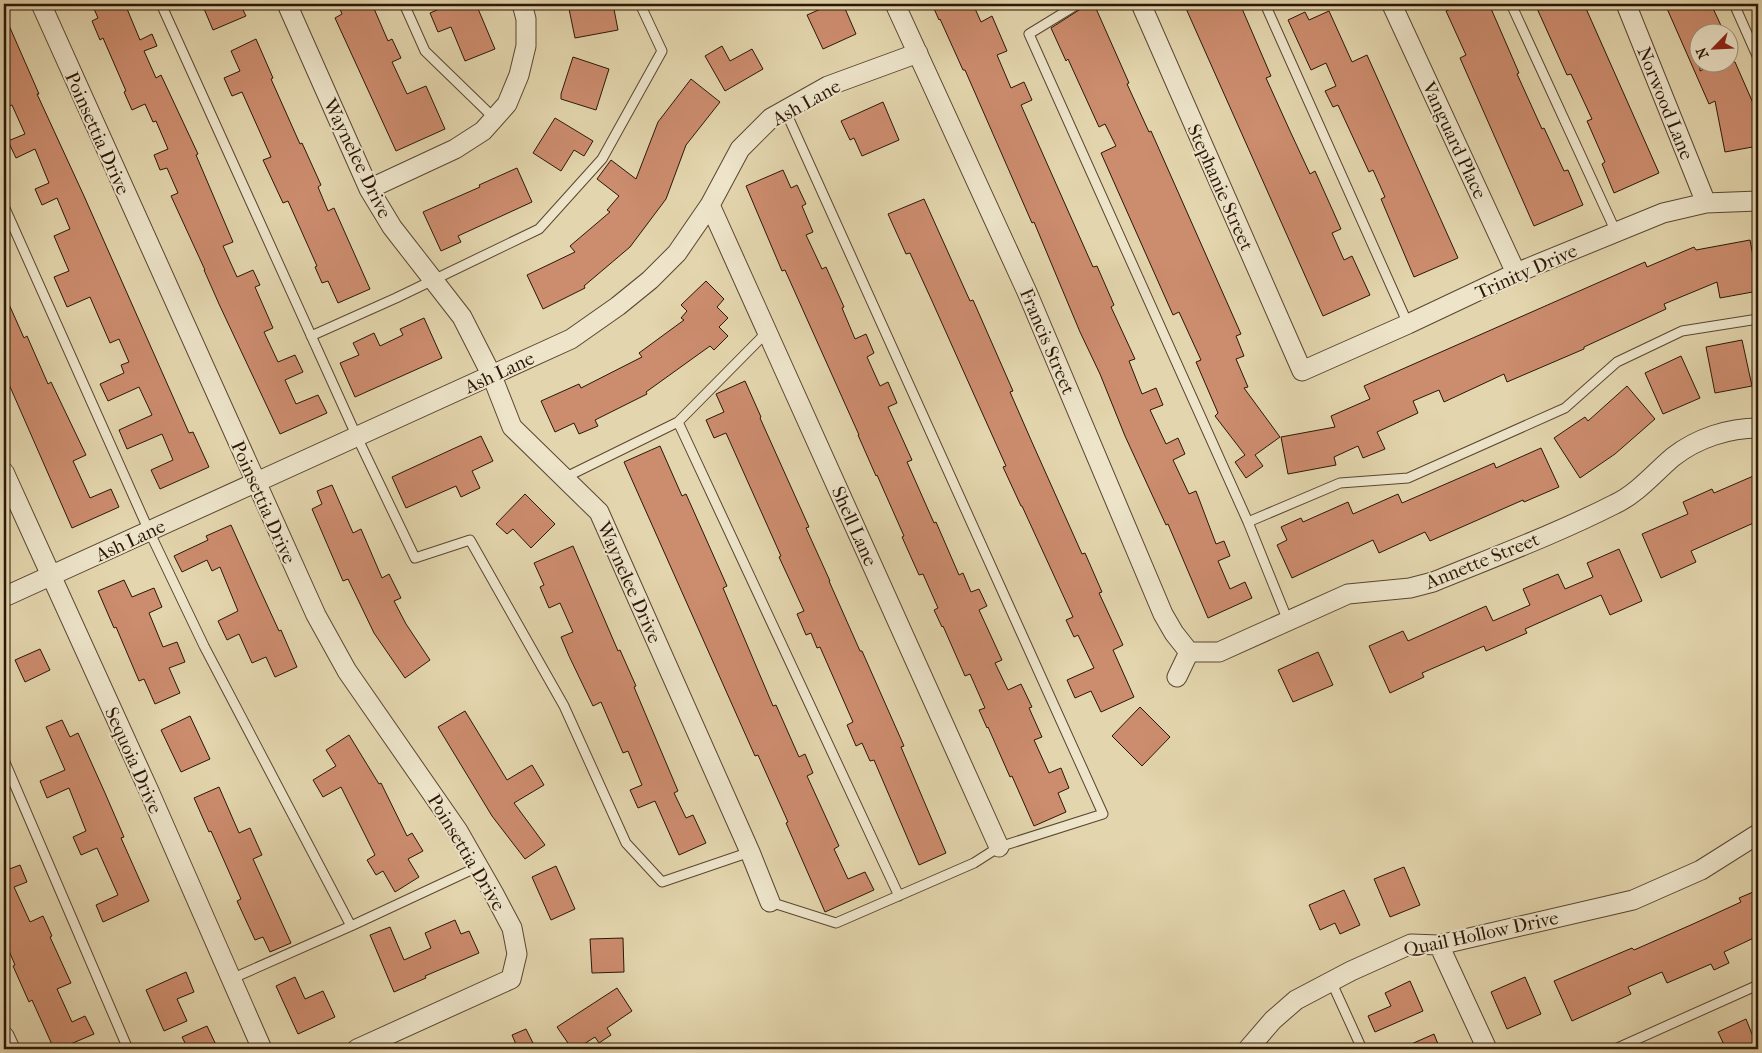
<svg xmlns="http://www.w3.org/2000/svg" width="1762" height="1053" viewBox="0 0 1762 1053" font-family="'IM FELL French Canon',serif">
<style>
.building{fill:#cc8c6e;stroke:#2b1707}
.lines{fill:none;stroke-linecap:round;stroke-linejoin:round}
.lane-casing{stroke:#594630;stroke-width:11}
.street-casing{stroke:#594630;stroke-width:21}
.lane{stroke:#ede4ca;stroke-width:9}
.street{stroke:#ede4ca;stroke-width:19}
.labels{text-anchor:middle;stroke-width:4;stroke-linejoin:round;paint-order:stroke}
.street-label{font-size:19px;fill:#2b1707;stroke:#ede4ca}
</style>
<rect width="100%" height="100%" fill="#e3d5ad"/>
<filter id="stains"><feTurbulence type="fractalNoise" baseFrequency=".004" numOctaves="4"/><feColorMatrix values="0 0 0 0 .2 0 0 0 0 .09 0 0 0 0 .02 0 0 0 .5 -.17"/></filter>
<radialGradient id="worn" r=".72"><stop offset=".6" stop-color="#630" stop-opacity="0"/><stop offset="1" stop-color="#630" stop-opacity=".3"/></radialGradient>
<path class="building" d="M92,4H125L140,40L152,34L157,46L144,51L156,78L161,75L198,154L196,155L233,242L223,246L237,277L253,270L260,285L255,287L273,328L264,332L278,362L295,355L303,372L285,380L296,404L318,395L327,413L280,434L219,304L204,270H205L171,196L178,193L167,168L160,170L154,155L168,149L156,121L153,122L145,104L132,110L124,92L126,91L103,38L100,40L92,21L98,18Z
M202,4H240L246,16L213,30Z
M338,4H372L388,41L392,39L401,58L392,62L407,94L426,86L445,129L396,151L335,18L342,14Z
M451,4H476L495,49L465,61L451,27L438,32L430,13Z
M568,4H613L618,30L575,38Z
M832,4H843L856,34L823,49L807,15Z
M932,4H973L981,22L992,16L1007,51L997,55L1011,88L1024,82L1032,100L1021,105L1093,267L1097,266L1114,305L1111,307L1135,359L1129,361L1142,394L1156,388L1163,405L1150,410L1166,444L1178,438L1185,454L1173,460L1189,494L1196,491L1216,544L1224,541L1230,556L1218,561L1230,589L1245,582L1252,598L1208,618L1168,524L1166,525L1125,436L1100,374L1080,332L1034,222L1032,223L965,70H963L940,19L939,20Z
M1094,4L1129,83L1127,84L1149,132L1151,131L1241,334L1236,336L1244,356L1236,359L1248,387L1244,388L1280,437L1255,455L1263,466L1246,478L1235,462L1245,455L1215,416L1218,413L1196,362L1201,360L1179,312L1173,315L1101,153L1116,146L1105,124L1099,127L1068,59L1066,61L1051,28L1079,10Z
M1184,4H1240L1271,76L1266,78L1290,131L1310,174L1315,171L1341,229L1332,233L1344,260L1352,256L1370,295L1323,316Z
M1462,4H1489L1519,73L1517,74L1542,129L1544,128L1564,171L1568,170L1583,205L1534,226L1460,58L1466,55L1446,11Z
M1535,4H1584L1659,173L1614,193L1602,164L1605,162L1587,121L1592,119L1571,74L1567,75Z
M1665,4H1711L1724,32H1700V71L1718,62H1735L1753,103L1758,128V146L1725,152L1715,101L1709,104Z
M1329,11L1352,62L1367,55L1458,258L1414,277L1381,199L1385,197L1373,170L1369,172L1338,105L1333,107L1325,91L1336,86L1326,63L1311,70L1288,20L1305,12L1309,20Z
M4,14L39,94H37L84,196L189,433L193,432L209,467L160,489L151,470L173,460L162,434L127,449L119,430L152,415L139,387L108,401L100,384L124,373L121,365L129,362L119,339L110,343L90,297L67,307L54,277L69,271L54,236L70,229L57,198L42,205L35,189L49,183L35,149L16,158L8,141L25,134L12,105L4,108V90L9,87L4,75Z
M256,39L273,78L271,79L300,144L302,143L321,185L318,187L328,211L334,208L370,289L338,303L328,281L322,283L315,267L317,266L288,201L283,203L263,160L271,157L242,92L232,96L224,78L240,71L231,51Z
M722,46L730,61L752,49L763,69L725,91L705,56Z
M573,57L609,69L596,110L561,99V94Z
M691,79L720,102L686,145L666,199L630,247L584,286L585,288L543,309L527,275L575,252L570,246L610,212L607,210L619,196L597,179L611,160L636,179L658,122Z
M883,102L899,140L862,156L854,138L850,140L841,121Z
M555,118L593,141L584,156L574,150L561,171L533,153Z
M517,168L532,202L458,236L461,242L441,251L423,212L480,187L479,185Z
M783,170L791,188L797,185L806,204L802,206L813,232L806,235L822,269L826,267L844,307L842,308L855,339L866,334L874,353L867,357L880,386L888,382L897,403L888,407L912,460L907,462L934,523L936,522L959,575L963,573L971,592L979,589L987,606L979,610L1002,660L995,663L1008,690L1021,684L1032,707L1029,708L1042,737L1034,740L1049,773L1061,768L1069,788L1058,793L1066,812L1034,826L1012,776L1010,777L988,727L987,728L979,710L985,708L970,674L965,676L943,626L942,627L934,610L938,608L923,574L919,575L902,537L904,536L877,475L876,476L858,435H859L785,270L782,271L746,186Z
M924,199L970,301L973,300L1013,391L1010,392L1031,440L1082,554L1085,553L1102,592L1099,593L1123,645L1113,650L1134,697L1101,712L1091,691L1075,698L1067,680L1094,668L1078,635L1074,637L1066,620L1073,617L1022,506H1021L1003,467L1006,466L932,301L910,253L906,254L888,214Z
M1750,240L1758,283V291L1720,298L1717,282L1664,304L1666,309L1584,347V349L1507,382L1504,374L1444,402L1439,390L1413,401L1418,413L1377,432L1385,449L1363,458L1358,446L1334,457L1336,465L1288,474L1281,437L1335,427L1331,416L1370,399L1364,386L1645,262L1647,267L1694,247L1696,250Z
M706,281L724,299L717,307L728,318L719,327L728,336L714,350L710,346L646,392L647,394L595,420L598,426L579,434L574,423L555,432L541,401L579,384L581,388L642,357L639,353L684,320L681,318L687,311L681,305Z
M4,293L24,338L27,336L48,384L51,382L86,455L73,461L90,498L111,489L119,507L72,528L4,373Z
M424,318L442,358L355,397L340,363L359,355L353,343L374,333L380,346L403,335L400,329Z
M1742,340L1752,386L1715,393L1706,347Z
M1681,356L1700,398L1663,414L1645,373Z
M745,381L761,417L760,418L809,527L806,528L830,581H829L860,651H862L904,746L901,747L946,853L919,865L874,760L870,761L862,743L856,746L847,725L853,722L820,647L817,648L811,633L806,635L797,614L804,611L779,557L781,556L726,433L714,438L706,420L724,412L716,394Z
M1627,386L1655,419L1615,454L1580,478L1554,438L1585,417L1588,421Z
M481,436L493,461L472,471L480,488L461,497L456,486L406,508L392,477Z
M660,446L682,496L686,494L727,586L723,588L773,706L776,705L799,757L805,754L813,773L807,776L839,846L834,849L848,879L865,872L874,890L825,912L786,823L788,822L758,755L755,756L624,462Z
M1541,448L1559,487L1524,502L1523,500L1430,541L1425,532L1379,553L1373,540L1292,578L1277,545L1287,540L1281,527L1301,518L1303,522L1348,502L1353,514L1398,494L1402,503L1494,463L1496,468Z
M1758,474V521L1691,551L1696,562L1661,578L1642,534L1688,514L1683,502L1712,489L1714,493Z
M332,485L353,533L361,529L382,578L389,574L401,598L394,601L406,624L430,660L405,678L374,633L348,579L343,581L312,509L322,504L317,491Z
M525,494L555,524L531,548L513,529L507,534L496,524Z
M231,525L257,583L279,631L281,630L297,667L275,677L266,657L252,663L239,634L227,640L218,621L238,611L220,567L212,571L207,560L182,572L174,556L208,540L206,536Z
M573,546L618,651L620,650L636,686L634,687L678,791L674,793L686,818L693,815L706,843L679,855L655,801L638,808L630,790L642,785L628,751L623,753L601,702L593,706L569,656L561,637L573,632L560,603L549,608L540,587L544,585L534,563Z
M1619,549L1642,601L1610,615L1601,595L1525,629L1527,633L1486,651L1484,646L1422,673L1424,677L1390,693L1369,646L1403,631L1408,641L1486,606L1493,621L1530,605L1523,589L1558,574L1565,589L1593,577L1587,563Z
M124,580L132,597L154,588L162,607L149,613L163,647L177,642L185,662L169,668L180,693L155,704L144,679L139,681L116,627L114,628L98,591Z
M40,649L50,670L25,682L15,660Z
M1318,652L1333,685L1293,702L1278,670Z
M1140,707L1170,737L1142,766L1112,736Z
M465,711L507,780L532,765L544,785L514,803L545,845L525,859L492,816L438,727Z
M190,716L210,759L181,772L161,730Z
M62,720L70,737L78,733L105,793L124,837L121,838L149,901L103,922L96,905L118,895L97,848L81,855L73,837L86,831L69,788L47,798L40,781L65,770L46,727Z
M349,735L379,784L381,783L407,836L412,833L423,851L408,859L419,877L395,892L383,871L376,875L367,860L375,855L341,787L323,797L313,780L336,766L326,750Z
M219,787L239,833L250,828L262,855L253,859L291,943L270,952L263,937L255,940L237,901L241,899L211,831L209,832L194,798Z
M4,863L7,870L20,865L27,882L14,887L30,922L43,916L52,936L50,937L71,983L57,989L72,1022L85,1016L94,1034L59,1049H54L32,1000L29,1002L13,966L15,965L4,939Z
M556,866L575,909L551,920L532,877Z
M1404,867L1420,905L1390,917L1374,879Z
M1344,890L1360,925L1340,934L1335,923L1320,930L1309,905Z
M1758,890V936L1724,952L1729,963L1714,970L1711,964L1667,983L1662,972L1628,987L1631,994L1572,1021L1554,981L1632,948L1634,950L1693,924L1741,902L1739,898Z
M455,920L461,934L469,931L479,953L425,976L426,978L394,992L370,935L390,927L404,960L431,948L425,933Z
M623,938L624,972L592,973L590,939Z
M186,972L194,992L177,999L187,1021L164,1031L146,990Z
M295,977L305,999L323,991L335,1017L298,1034L276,986Z
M1525,977L1541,1014L1507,1029L1491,992Z
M1410,981L1423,1011L1375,1032L1368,1016L1391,1006L1385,993Z
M617,988L632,1011L607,1028L611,1035L599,1043L595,1037L576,1049H572L557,1027Z
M1746,1019L1758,1049H1726L1718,1032Z
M207,1026L218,1049H188L182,1037Z
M526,1029L536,1049H518L512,1035Z
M1434,1034L1440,1049H1400Z"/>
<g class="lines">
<g class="lane-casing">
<path id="lane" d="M161,4L357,437L415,558L470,540L564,706L626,843L662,882L750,852
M404,4L425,51L494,118
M1078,4L1029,34L1248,522L1340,483L1408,478L1565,408L1617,362L1682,331L1758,319
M1265,4L1408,324
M1511,4L1616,232
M1734,4L1758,58
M4,206L149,531L204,646L351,926L231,979
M311,336L396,298L539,229L602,159L662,51L640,4
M678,422L899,896
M564,478L678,422L767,332
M1248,522L1288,621
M4,760L128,1049
M770,902L836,923L974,863L999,847L1103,814L785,110
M351,926L469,871L477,865
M1331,981L1362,1049
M1615,1049L1758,985"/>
</g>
<g class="street-casing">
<path id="street" d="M41,4L316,615L347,671L458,831L494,894L512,928L517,954L511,979L357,1049
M287,4L369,189L392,227L462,317L492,376L512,427L599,512L750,852L770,902
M895,4L1027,292L1163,614L1174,633L1189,652L1177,677
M1141,4L1302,371L1408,324L1516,273L1663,213L1706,203L1758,201
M1626,4L1706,203
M1393,7L1516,273
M369,189L455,149L483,131L507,104L519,75L526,46V19L522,4
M710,205L999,847
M4,472L149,791L262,1049
M4,597L571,339L618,306L650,280L677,253L710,205L740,149L771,118L828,86L918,53
M1189,652H1219L1348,594L1410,588L1433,582C1494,557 1556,534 1615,504C1638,493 1654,473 1673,457C1697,438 1729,428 1758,428
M1439,945L1487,1049
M4,1036L10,1049
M1248,1049L1273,1020L1296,1000L1351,971L1411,944L1439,945L1633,900L1701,870L1758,834"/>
</g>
<use href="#lane" class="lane"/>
<use href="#street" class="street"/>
</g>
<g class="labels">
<g class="street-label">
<text transform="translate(806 102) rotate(-29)" y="7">Ash Lane</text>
<text transform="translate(1666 103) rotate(68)" y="7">Norwood Lane</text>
<text transform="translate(98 133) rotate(66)" y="7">Poinsettia Drive</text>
<text transform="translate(1455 140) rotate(65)" y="7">Vanguard Place</text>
<text transform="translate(358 158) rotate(64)" y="7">Waynelee Drive</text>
<text transform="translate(1221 187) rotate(66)" y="7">Stephanie Street</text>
<text transform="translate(1526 271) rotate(-24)" y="7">Trinity Drive</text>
<text transform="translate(1048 341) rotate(67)" y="7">Francis Street</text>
<text transform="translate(499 372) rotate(-25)" y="7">Ash Lane</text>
<text transform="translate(264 502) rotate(66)" y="7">Poinsettia Drive</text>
<text transform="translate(855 526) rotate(66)" y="7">Shell Lane</text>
<text transform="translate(130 540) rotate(-25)" y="7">Ash Lane</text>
<text transform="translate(1482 560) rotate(-22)" y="7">Annette Street</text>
<text transform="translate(630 582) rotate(66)" y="7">Waynelee Drive</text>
<text transform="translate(134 760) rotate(66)" y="7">Sequoia Drive</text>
<text transform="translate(467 852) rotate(59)" y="7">Poinsettia Drive</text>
<text transform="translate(1481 933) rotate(-12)" y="7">Quail Hollow Drive</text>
</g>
</g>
<rect width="1762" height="1053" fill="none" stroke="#e3d5ad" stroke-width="20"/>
<rect x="5" y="5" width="1752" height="1043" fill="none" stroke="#2b1707" stroke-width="2.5"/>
<rect x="10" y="10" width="1742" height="1033" fill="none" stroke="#2b1707"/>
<g transform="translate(1714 48) rotate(246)"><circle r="24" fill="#ede4ca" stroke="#9f927c"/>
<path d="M0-4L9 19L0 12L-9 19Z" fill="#8f2418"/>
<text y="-8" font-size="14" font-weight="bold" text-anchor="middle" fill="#2b1707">N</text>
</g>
<rect width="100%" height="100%" filter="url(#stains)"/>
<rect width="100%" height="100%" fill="url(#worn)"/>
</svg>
